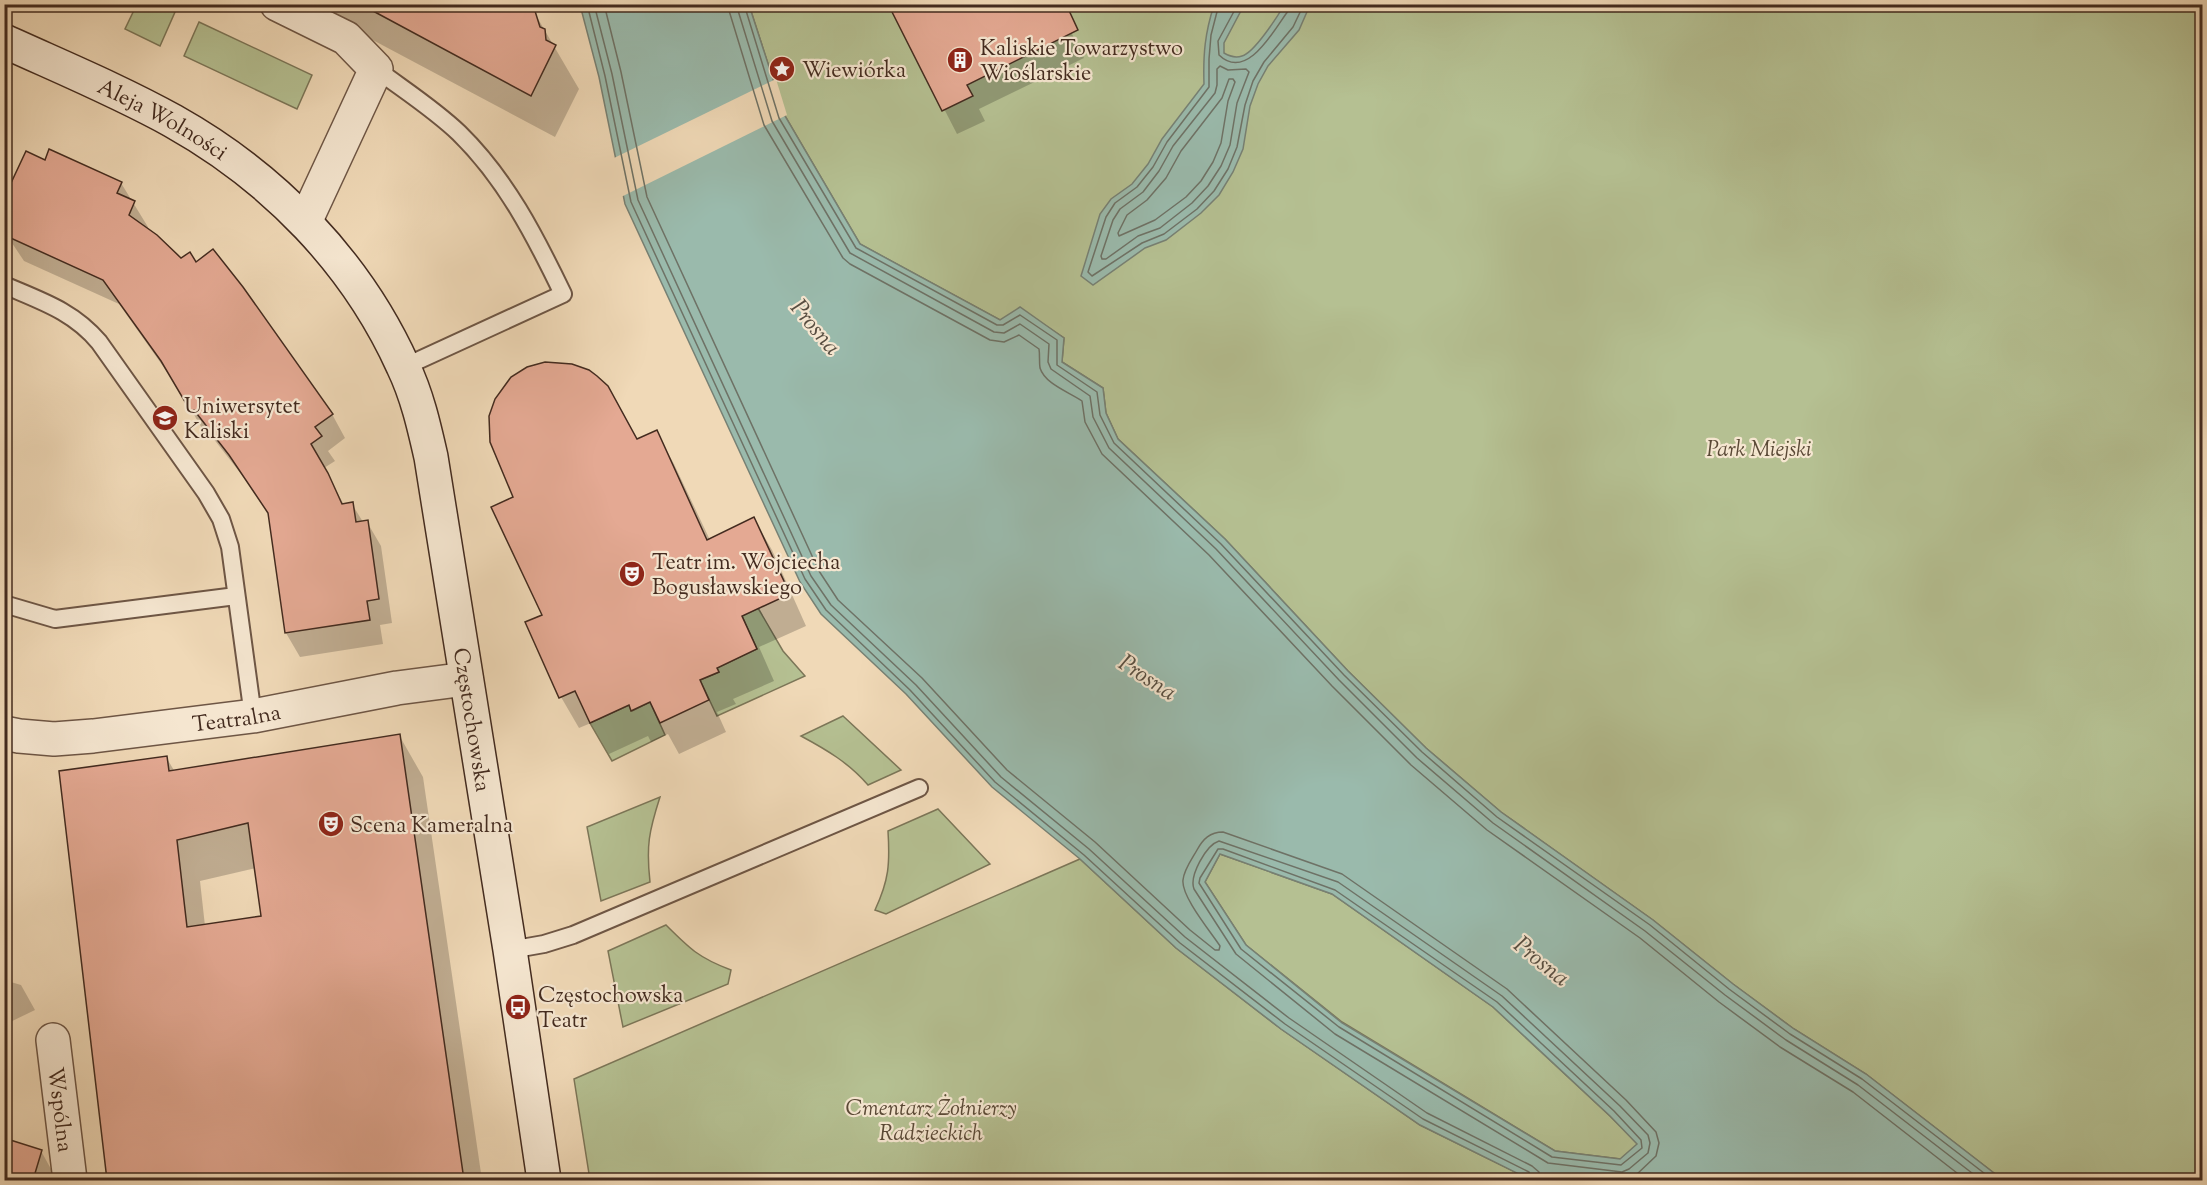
<svg xmlns="http://www.w3.org/2000/svg" width="2207" height="1185" viewBox="0 0 2207 1185" font-family="'Sorts Mill Goudy',serif">
<style>
.green{fill:#b5c092;stroke:#7c7658;stroke-width:1.5}
.water{fill:#9abaac;stroke:#778174;stroke-width:1.5;fill-rule:evenodd}
.pier{fill:#f0d9b7}
.shadow{fill:#0003;fill-rule:evenodd}
.lines{fill:none;stroke-linecap:round;stroke-linejoin:round}
.shore{stroke:#6e7266;stroke-width:1.5}
.building{fill:#e4a993;stroke:#432b1f;stroke-width:1.5;fill-rule:evenodd}
.lane-casing{stroke:#6e5645;stroke-width:20}
.street-casing{stroke:#6e5645;stroke-width:36}
.secondary-casing{stroke:#432b1f;stroke-width:36}
.lane{stroke:#f5e6d0;stroke-width:16}
.street{stroke:#f5e6d0;stroke-width:33}
.secondary{stroke:#f5e6d0;stroke-width:33}
.labels{text-anchor:middle;stroke-width:4.5;stroke-linejoin:round;paint-order:stroke}
.poi-label{font-size:22px;fill:#432b1f;stroke:#f5e6d0;text-anchor:start}
.street-label{font-size:22px;fill:#432b1f;stroke:#f5e6d0}
.park-label{font-size:22px;font-style:italic;fill:#5a4936;stroke:#f5e6d0}
.water-label{font-size:24px;font-style:italic;fill:#594f42;stroke:#f5e6d0}
</style>
<rect width="100%" height="100%" fill="#f0d9b7"/>
<filter id="stains"><feTurbulence type="fractalNoise" baseFrequency=".00333" numOctaves="4"/><feColorMatrix values="0 0 0 0 .2 0 0 0 0 .09 0 0 0 0 .02 0 0 0 .5 -.17"/></filter>
<radialGradient id="worn" r=".72"><stop offset=".6" stop-color="#630" stop-opacity="0"/><stop offset="1" stop-color="#630" stop-opacity=".3"/></radialGradient>
<path class="green" d="M137,4L160,5L175,12L160,46L125,29Z
M749,5H2202V1180H2003L1866,1074L1794,1029L1733,984L1653,920L1501,812L1426,748L1348,671L1225,539L1118,439L1106,413L1103,388L1062,362L1064,338L1043,324L1000,320L860,244L785,116Z
M199,22L312,75L297,109L184,56Z
M758,608L783,651L805,676L717,716L700,680L719,672L717,668L757,649L742,616Z
M650,702L665,735L612,761L590,723L629,705L632,711Z
M843,716L901,770L868,785C849,763 827,750 801,736Z
M660,797C649,831 646,846 650,882L601,901L587,827Z
M938,809L990,864L886,914L875,910C889,880 890,864 888,831Z
M1220,854L1332,894L1493,1007L1610,1116L1638,1144L1621,1159L1555,1151L1342,1022L1246,945L1205,882Z
M1080,859L1176,948L1281,1029L1420,1125L1531,1180H590L574,1079Z
M666,925C690,949 699,958 731,970L728,984L623,1027L608,951Z"/>
<path class="water" d="M580,5H749L785,116L860,244L1000,320L1020,307L1064,338L1062,362L1103,388L1106,413L1118,439L1225,539L1348,671L1426,748L1501,812L1653,920L1733,984L1794,1029L1866,1074L2003,1180H1531L1420,1125L1281,1029L1176,948L1080,859L992,787L906,694L821,614L800,582L625,204L599,77ZM1220,854L1332,894L1493,1007L1610,1116L1637,1144L1620,1159L1555,1151L1342,1023L1246,945L1205,882Z
M1214,5H1244L1224,43V53C1229,56 1236,58 1242,56C1254,53 1278,16 1284,5H1310L1299,30L1268,66L1258,84L1250,106L1243,149L1233,172L1219,195L1201,213L1166,240L1145,248L1093,285L1081,276L1100,214L1111,199L1132,184L1148,164L1162,139L1204,84C1203,54 1205,33 1214,5Z"/>
<path class="pier" d="M776,79L787,115L621,197L614,158Z"/>
<path class="shadow" d="M305,4H519L534,12L579,89L555,137Z
M890,4H1057L1084,58L979,109L985,121L957,134Z
M46,162L121,183L148,227L147,229L181,260L195,264L332,414L345,438L328,451L335,461L324,468L344,505L352,504L363,522H367L381,546L392,623L380,625L383,644L300,657L286,633L270,517L245,479L209,433L206,435L177,386L119,304L24,261L4,231Z
M554,362L572,365L637,441L656,432L674,464L710,540L754,519L772,550L806,626L759,647L774,681L733,699L736,704L717,712L726,732L679,754L668,734L651,742L648,736L609,754L591,723L579,728L561,697L544,616L515,498L536,365Z
M399,735L423,777L482,1180H109L61,772L166,757L175,772ZM256,868L263,917L205,926L200,881Z
M4,980L21,985L35,1010L4,1025Z
M4,1137L41,1151L56,1178V1180H4Z"/>
<g class="lines">
<path class="shore" d="M587,4L605,76L631,202L805,579L826,610L910,690L995,782L1084,855L1180,943L1285,1024L1423,1119L1529,1172L1532,1180
M594,4L612,74L638,200L811,576L831,605L916,685L1001,777L1089,849L1185,937L1289,1018L1427,1113L1532,1166L1539,1172L1540,1180
M604,4L621,72L647,197L819,571L838,600L922,678L1007,770L1095,842L1190,930L1215,950H1219L1220,946C1210,931 1181,896 1183,880C1184,869 1192,859 1197,850C1203,839 1210,832 1223,832L1342,874L1507,989L1626,1100L1656,1132L1659,1143L1656,1156L1635,1176L1626,1180
M727,4L764,125L843,258L850,264L990,340L1004,342L1019,335L1039,349C1040,355 1039,361 1040,368C1045,384 1069,392 1082,401L1085,422L1102,454L1209,555L1332,686L1411,765L1487,830L1640,938L1719,1002L1780,1047L1853,1092L1966,1180
M736,4L772,121L850,253L994,332L1004,333L1020,324L1049,344L1048,362L1051,369L1090,396L1093,417L1109,448L1216,549L1339,680L1417,758L1493,823L1645,931L1725,995L1786,1040L1858,1085L1981,1180
M744,4L779,118L856,248L997,325H1003L1020,315L1057,340V365L1097,392L1100,415L1114,443L1221,544L1344,675L1422,752L1497,817L1650,925L1729,989L1790,1034L1862,1079L1993,1180
M1219,4L1211,35L1209,59V87L1167,142L1153,167L1137,187L1115,203L1106,217L1088,272L1092,276L1142,243L1164,234L1197,209L1214,191L1228,169L1237,147L1245,105L1253,81L1264,62L1293,27L1304,4
M1238,4L1218,41L1219,55C1247,82 1274,30 1288,11L1289,4
M1220,66L1228,70L1246,69L1249,72L1237,103L1230,145L1221,166L1208,186L1192,203L1160,228L1138,236L1106,259H1102L1101,256L1113,220L1120,209L1143,192L1159,171L1173,146L1215,93L1217,85V69Z
M1229,79H1233L1235,82L1228,101L1221,143L1213,162L1201,181L1186,197L1155,220L1119,236L1118,233L1127,215L1147,200L1166,178L1181,151L1222,98Z
M1219,841L1338,882L1502,996L1620,1106L1648,1135L1650,1143L1648,1153L1629,1169L1622,1172L1548,1163L1335,1034L1236,954L1194,889C1189,876 1206,845 1219,841Z
M1218,849H1223L1335,890L1497,1002L1614,1111L1641,1140L1642,1148L1621,1165L1552,1157L1339,1027L1241,949L1199,883L1200,878Z
M1549,1180V1175L1552,1174L1612,1180"/>
</g>
<path class="building" d="M360,4H522L535,11L540,27L545,29L546,40L556,45L531,96Z
M888,4H1066L1078,30L967,85L973,96L942,111Z
M49,149L122,182L117,193L135,201L129,215L157,235L181,258L190,252L196,262L213,249L243,287L333,414L315,427L322,436L311,444L328,473L342,504L353,502L356,522L368,520L379,599L367,601L370,620L285,633L268,513L229,455L194,410L191,412L161,361L103,280L4,235V198L26,151L45,160Z
M545,362L572,364L589,370L597,376L608,386L637,439L657,430L707,540L754,517L790,594L742,616L757,649L717,668L719,672L700,680L709,700L660,723L650,702L631,711L629,705L590,723L575,691L559,698L525,622L542,615L491,507L513,497L490,442L489,416L495,399L511,377L527,367Z
M400,734L464,1180H107L59,771L167,756L169,771ZM248,823L261,916L187,927L177,840Z
M4,1138L42,1150L33,1180H4Z"/>
<g class="lines">
<g class="lane-casing">
<path id="lane" d="M376,69C404,90 434,109 459,133C506,179 535,236 563,294L404,367
M4,285C41,301 73,311 99,342L206,493L221,519L230,547L253,716
M4,604L55,619L236,596
M510,950L544,944L573,935L919,788"/>
</g>
<g class="street-casing">
<g id="street">
<path d="M277,4L346,38L376,69L305,222"/>
<path id="s1" d="M4,733L19,736L54,739L93,736L253,716L397,688L466,679"/>
<path id="s2" d="M53,1040L70,1180"/>
</g>
</g>
<g class="secondary-casing">
<g id="secondary">
<path id="s3" d="M4,41C61,67 119,91 173,121C273,177 356,262 403,366C417,395 424,426 431,457L510,950L544,1180"/>
</g>
</g>
<use href="#lane" class="lane"/>
<use href="#street" class="street"/>
<use href="#secondary" class="secondary"/>
</g>
<defs>
<g id="building-disc" transform="scale(1.35)"><circle r="9.5" fill="#8f2418" stroke="#f5e6d0"/><path d="M-4-6H4V6H1V3H-1V6H-4ZM-2.5-4.3h1.7v1.8h-1.7ZM.8-4.3h1.7v1.8H.8ZM-2.5-1h1.7V.8h-1.7ZM.8-1h1.7V.8H.8Z" fill="#fff"/></g>
<g id="sight-disc" transform="scale(1.35)"><circle r="9.5" fill="#8f2418" stroke="#f5e6d0"/><path d="M0-6L1.8-2.2L6-1.7L2.9 1.2L3.7 5.4L0 3.3L-3.7 5.4L-2.9 1.2L-6-1.7L-1.8-2.2Z" fill="#fff"/></g>
<g id="university-disc" transform="scale(1.35)"><circle r="9.5" fill="#8f2418" stroke="#f5e6d0"/><path d="M0-5L7-2L0 1L-7-2ZM-4 1L0 2.5L4 1V4Q0 6-4 4Z" fill="#fff"/></g>
<g id="theatre-disc" transform="scale(1.35)"><circle r="9.5" fill="#8f2418" stroke="#f5e6d0"/><path d="M-5-5.5Q0-4 5-5.5V0Q5 5 0 6Q-5 5-5 0ZM-3.3-2.5H-1v1.5H-3.3ZM1-2.5H3.3v1.5H1ZM-2.8 1Q0 5.5 2.8 1Z" fill="#fff"/></g>
<g id="bus-disc" transform="scale(1.35)"><circle r="9.5" fill="#8f2418" stroke="#f5e6d0"/><path d="M-5-6H5V4H4V6H2V4H-2V6H-4V4H-5ZM-3.5-4V0h7V-4ZM-3.5 1.2v1.5H-2V1.2ZM2 1.2v1.5H3.5V1.2Z" fill="#fff"/></g>
</defs>
<g fill-rule="evenodd">
<use href="#building-disc" x="960" y="60"/>
<use href="#sight-disc" x="782" y="69"/>
<use href="#university-disc" x="165" y="418"/>
<use href="#theatre-disc" x="632" y="574"/>
<use href="#theatre-disc" x="331" y="824"/>
<use href="#bus-disc" x="518" y="1007"/>
</g>
<g class="labels">
<g class="poi-label">
<text x="980" y="55">Kaliskie Towarzystwo<tspan x="980" dy="25">Wioślarskie</tspan></text>
<text x="802" y="77">Wiewiórka</text>
<text x="184" y="413">Uniwersytet<tspan x="184" dy="25">Kaliski</tspan></text>
<text x="652" y="569">Teatr im. Wojciecha<tspan x="652" dy="25">Bogusławskiego</tspan></text>
<text x="350" y="832">Scena Kameralna</text>
<text x="538" y="1002">Częstochowska<tspan x="538" dy="25">Teatr</tspan></text>
</g>
<g class="street-label">
<text dy="8" stroke="none"><textPath href="#s3" startOffset="177">Aleja Wolności</textPath></text>
<text dy="8" stroke="none"><textPath href="#s1" startOffset="234">Teatralna</textPath></text>
<text dy="8" stroke="none"><textPath href="#s3" startOffset="890">Częstochowska</textPath></text>
<text dy="8" stroke="none"><textPath href="#s2" startOffset="70">Wspólna</textPath></text>
</g>
<g class="park-label">
<text x="1759" y="456">Park Miejski</text>
<text x="931" y="1115">Cmentarz Żołnierzy<tspan x="931" dy="25">Radzieckich</tspan></text>
</g>
<g class="water-label">
<text transform="translate(816 327) rotate(50)" y="8">Prosna</text>
<text transform="translate(1148 677) rotate(33)" y="8">Prosna</text>
<text transform="translate(1542 961) rotate(39)" y="8">Prosna</text>
</g>
</g>
<rect width="2207" height="1185" fill="none" stroke="#f0d9b7" stroke-width="24"/>
<rect x="6" y="6" width="2195" height="1173" fill="none" stroke="#432b1f" stroke-width="3"/>
<rect x="12" y="12" width="2183" height="1161" fill="none" stroke="#432b1f" stroke-width="1.5"/>
<rect width="100%" height="100%" filter="url(#stains)"/>
<rect width="100%" height="100%" fill="url(#worn)"/>
</svg>
